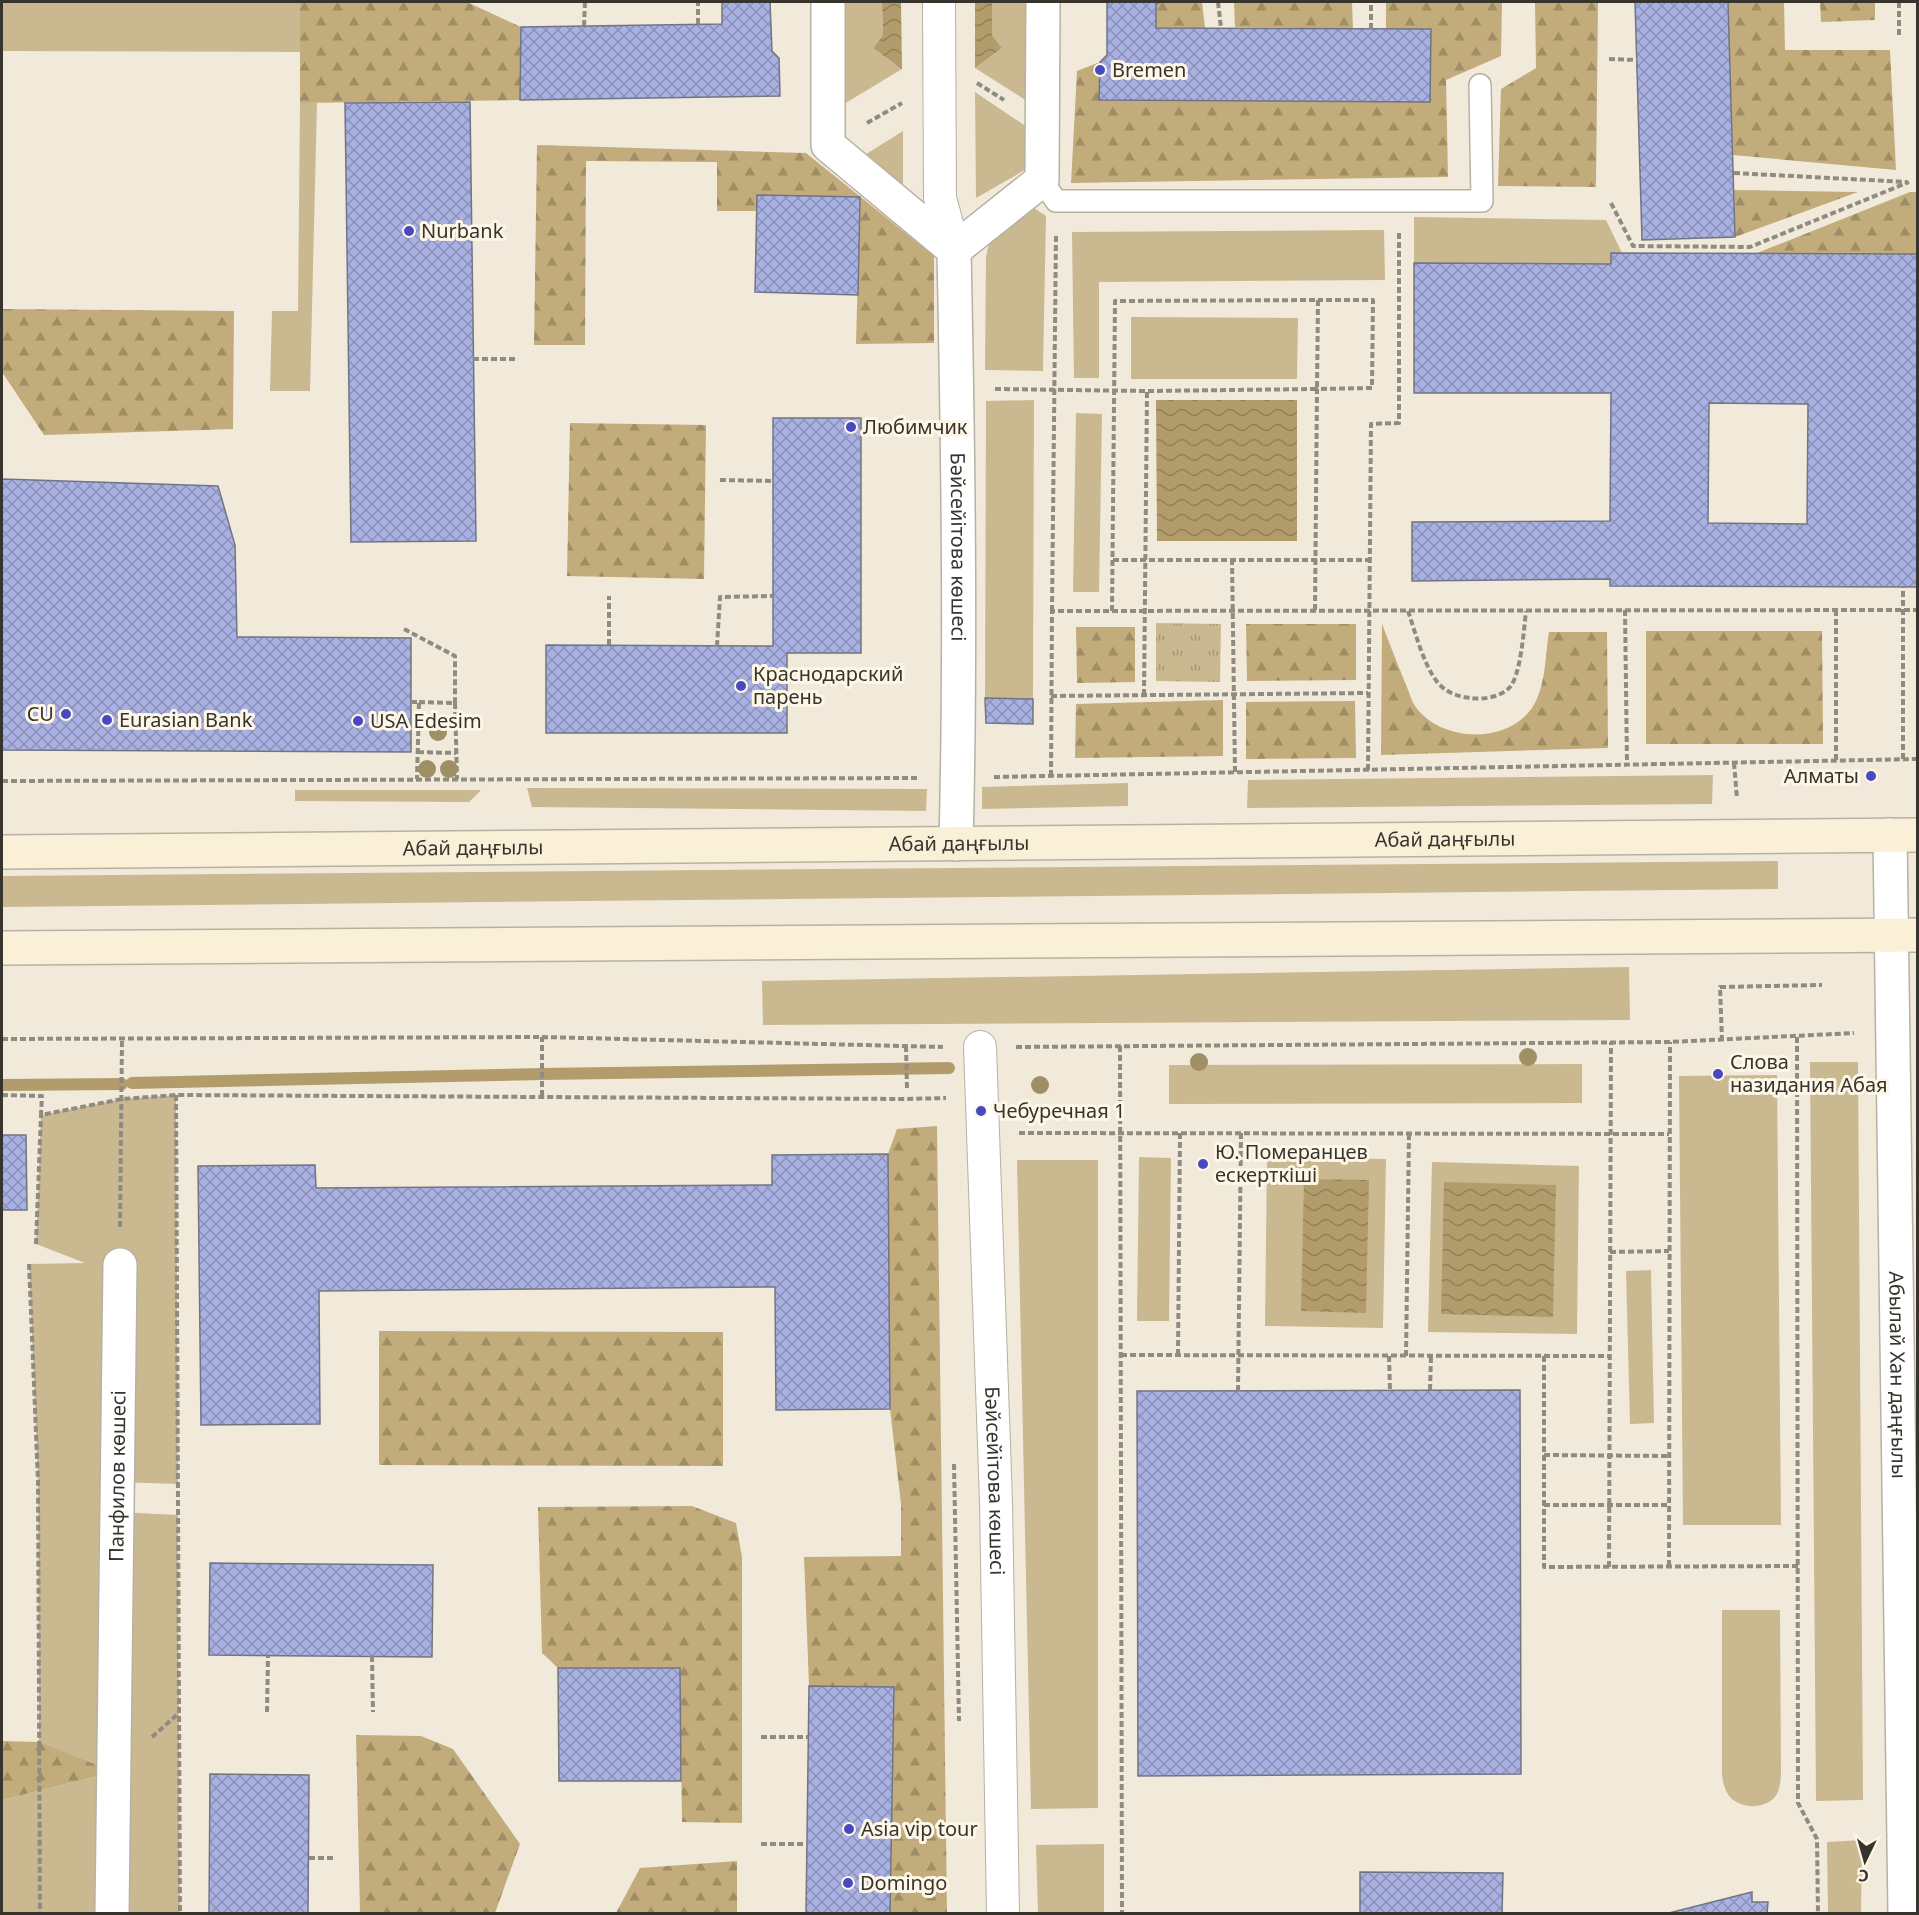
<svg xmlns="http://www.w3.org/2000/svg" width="1919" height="1915" font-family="'Noto Sans',sans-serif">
	<defs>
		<pattern id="forest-firs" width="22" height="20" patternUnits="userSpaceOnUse" patternTransform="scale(1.5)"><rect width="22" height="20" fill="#c3ac7b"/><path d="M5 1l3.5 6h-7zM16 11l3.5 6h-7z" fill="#9f8d65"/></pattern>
		<pattern id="park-tufts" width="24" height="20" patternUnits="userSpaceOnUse" patternTransform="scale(1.5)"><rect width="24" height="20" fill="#cab890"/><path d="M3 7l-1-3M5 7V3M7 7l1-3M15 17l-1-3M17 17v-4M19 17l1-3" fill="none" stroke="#a59676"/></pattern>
		<pattern id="water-waves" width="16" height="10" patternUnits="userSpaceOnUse" patternTransform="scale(1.5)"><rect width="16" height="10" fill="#b29c6c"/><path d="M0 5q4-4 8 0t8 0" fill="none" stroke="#928059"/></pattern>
		<pattern id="building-cross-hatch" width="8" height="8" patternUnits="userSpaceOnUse" patternTransform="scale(1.5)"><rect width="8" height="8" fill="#a9b1e2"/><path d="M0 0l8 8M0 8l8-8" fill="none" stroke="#8a91b8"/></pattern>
	</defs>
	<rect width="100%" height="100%" fill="#f1eadb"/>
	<path fill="#cab890" d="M2,2h298l1,50 -299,-1z
		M843,2h39l1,33 -10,13 29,21 -58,35z
		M992,2h38v101l-55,-35 27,-20 -10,-13z
		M975,92l55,37v38l-54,31z
		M300,103h17l-7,288h-40l2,-80h26z
		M903,131v67l-40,-42z
		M1028,204l18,12 -3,155 -58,-1 1,-113 3,-15z
		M1414,217l192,3 16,33h-11v11l-197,-1z
		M1384,230l1,50 -286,2v96h-25l-2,-146z
		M1131,317l167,1 -1,61h-166z
		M1034,400l-1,299 -48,-1 1,-297z
		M1076,413l26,1 -3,178h-26z
		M1713,775l-1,29 -465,4 1,-28z
		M1128,783v23l-146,3v-22z
		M527,788l400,1 -1,22 -394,-4z
		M295,790h186l-12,12 -174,-1z
		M1778,861v28l-1776,18v-31z
		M1629,967l1,53 -867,5 -1,-44z
		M1810,1062h48l5,738 -47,1z
		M1582,1064v39l-413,1v-39z
		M1777,1075l4,450h-98l-4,-449z
		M176,1095l2,389 -61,-2v30l61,3 2,398 -178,1v-114l108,-27 -71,-2 -1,-290 -9,-217 56,-1 -49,-19 5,-129 81,-16z
		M1139,1157l32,1 -2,163h-32z
		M1267,1157l119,2 -3,169 -118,-2z
		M1017,1160h81v648l-67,1z
		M1432,1162l147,4 -2,168 -149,-2z
		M1651,1270l3,153 -24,1 -4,-153z
		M1722,1610h58l1,165c-1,9 -1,16 -7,23 -11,11 -33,11 -44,-1 -5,-6 -7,-14 -8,-22z
		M1862,1840l-1,73h-33l-1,-71z
		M1104,1844v69h-66l-2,-68z"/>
	<path fill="url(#forest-firs)" d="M300,2h167l54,25 -1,73 -220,3z
		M1160,2h42l3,26h-49v-24z
		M1234,2h118l1,27 -118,-2z
		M1386,2h116l-1,54 -55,24 2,97 -377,6 6,-112 23,-9v38l330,2 1,-73h-45z
		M1535,2h63l-2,185 -98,-1 3,-97 35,-21z
		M1728,2h56l1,48h105l6,120 -163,-15z
		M1820,2h55v18l-54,2z
		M537,145l269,8 128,103v87l-78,1 4,-147 -102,-2 -1,16h-40v-49l-131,-1 -1,184h-51z
		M1734,190l124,2 -123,45z
		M1910,192h7v62l-160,-1z
		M2,309l232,2 -1,118 -189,6 -42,-63z
		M570,423l136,2 -2,154 -137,-3z
		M1246,624h110v56l-109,1z
		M1382,624c8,21 16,41 24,61 3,6 5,15 9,21 25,36 91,39 117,2 14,-21 13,-51 17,-76h58l1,116 -227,7z
		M1076,627h59v55l-58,1z
		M1646,631h176l1,113h-177z
		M1223,700v56l-148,2 1,-54z
		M1355,701l1,57 -110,1v-57z
		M937,1126l10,787h-57l4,-226 -85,-1 -5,-129 97,-1v-52l-11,-95 -2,-255 9,-25z
		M379,1331l344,1v134l-344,-1z
		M692,1506l44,17 6,34v266l-60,-1 -2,-154h-122l-16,-15 -4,-146z
		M356,1735l65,1 32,13 67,95 -25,69h-135z
		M2,1741l37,1 75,30 -112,28z
		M737,1861v52h-121l24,-45z"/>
	<path fill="url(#park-tufts)" d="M1156,623l65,1 -1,58 -64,-1z"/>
	<path fill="url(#water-waves)" d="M882,2h19l1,67 -29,-21 10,-13z
		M975,2h17v33l10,13 -27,20z
		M1156,400h141v141h-140z
		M1304,1179l65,1 -3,133 -65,-2z
		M1444,1182l112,3 -3,132 -112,-3z"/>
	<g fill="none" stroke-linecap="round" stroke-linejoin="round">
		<path stroke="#b29c6c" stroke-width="12" d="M132,1083l410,-9 407,-6
			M2,1085l120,-1"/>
	</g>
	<path fill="url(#building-cross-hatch)" stroke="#727482" stroke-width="1.5" fill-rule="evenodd" d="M722,2h48l2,49 7,7 1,38 -260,4 1,-73 201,-3z
		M1107,2h53l-4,2v24l275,1 -1,73 -331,-2 1,-38 7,-7z
		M1635,2h93l7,235 -93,3z
		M470,102l6,439 -125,1 -6,-439z
		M757,195l103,2 -2,98 -103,-3z
		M1611,253l307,1v333l-308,-1v-7l-198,2v-59l198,-1 1,-128h-197v-130l197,1zM1709,403l99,1 -1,120 -99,-1z
		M773,418h88v235h-74v80h-241v-88l227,1z
		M2,479l216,7 17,59 2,92 174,1v114l-409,-2z
		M985,698l48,1v25l-47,-1z
		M2,1135h24l1,75h-25z
		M888,1154l2,255 -114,1 -1,-123 -456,4 1,133 -119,1 -3,-259 117,-1 1,23 456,-3v-30z
		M1520,1390l1,384 -383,2 -1,-385z
		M210,1563l223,2 -1,92 -223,-2z
		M558,1668h122l1,113h-122z
		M809,1686l85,1 -4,227h-84z
		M210,1774l99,1 -1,139h-99z
		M1360,1872l143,1 -1,41h-142z
		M1752,1892v10h16l-1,12h-102z"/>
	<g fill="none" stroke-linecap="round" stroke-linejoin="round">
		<defs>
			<path id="service" d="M1042,180l14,21h426l-2,-116"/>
			<g id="pedestrian">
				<path d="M939,2l1,196 14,52"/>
				<path id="s1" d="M980,1047l16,455 7,412"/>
			</g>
			<g id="minor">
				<path id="s2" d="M828,2v143l126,105c4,198 7,396 2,594"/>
				<path d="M954,250l88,-70 1,-178"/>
				<path id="s3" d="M112,1914l8,-649"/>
			</g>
			<g id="tertiary">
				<path id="s4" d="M1890,835l15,1079"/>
			</g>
			<g id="secondary">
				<path id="s5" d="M2,852l1916,-17"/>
				<path d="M2,948l1916,-13"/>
			</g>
		</defs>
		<use href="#service" stroke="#b7b1a3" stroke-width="24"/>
		<use href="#pedestrian" stroke="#b7b1a3" stroke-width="34"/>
		<use href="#minor" stroke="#b7b1a3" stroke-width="36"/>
		<use href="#tertiary" stroke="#b7b1a3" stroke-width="36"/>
		<use href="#secondary" stroke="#b7b1a3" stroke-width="36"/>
		<path stroke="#908b81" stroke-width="4" stroke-dasharray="6 3" stroke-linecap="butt" d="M1218,2l3,26
			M1899,2v34
			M698,24v-22
			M584,26l1,-24
			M1371,29v-27
			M1609,59l28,1
			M977,83l27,17
			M867,123l35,-20
			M1734,173l173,9
			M1611,203l22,43 117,1 159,-65
			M473,359h42
			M995,389l152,2 -3,304
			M720,480l53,1
			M1232,559l3,213
			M1113,560h257
			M1315,610l2,-221 55,-1 1,-88h-55
			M1625,610l2,154
			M1052,611l4,-377
			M1112,611l3,-310 203,-1 -1,89 -170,2
			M1408,611c8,23 15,53 30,72 9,10 21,14 33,15 12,2 30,-1 39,-11 11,-13 14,-59 16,-76
			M404,629l51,27v47
			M609,645v-49
			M717,646l3,-49 53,-1
			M1051,696l317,-3
			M411,702h8l-2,77
			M419,702l36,1 2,76
			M418,752l38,1
			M1903,759v-172
			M1836,760v-150
			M1734,763l3,35
			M1368,770l3,-346 28,-1v-191
			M1051,776l1,-165 866,-1
			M994,777l924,-18
			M2,781l916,-3
			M1797,1037l1,766 19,36 1,75
			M2,1039l540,-2 401,10
			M1722,1041l-2,-54 102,-2
			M906,1046l1,43
			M1120,1046l2,868
			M1016,1047l654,-5 184,-9
			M2,1095l40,1 -1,19 81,-16 54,-4 731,4 39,-1
			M176,1095l4,819
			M542,1096v-59
			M1019,1133l650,1
			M120,1227l2,-188
			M36,1244l5,-129
			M1610,1252l59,-1
			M29,1264l9,217 2,433
			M1121,1355l489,1
			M1178,1355l2,-222
			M1389,1356l1,34
			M1406,1356l3,-223
			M1544,1356v99l124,1
			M1430,1390l1,-34
			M1238,1391l3,-258
			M1544,1455v112l254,-1
			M954,1464l5,257
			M1544,1505h125
			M1669,1566l1,-524
			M1609,1567l2,-525
			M372,1656l1,56
			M267,1712l1,-56
			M152,1737l27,-24
			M761,1737h47
			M761,1844h46
			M309,1858h25"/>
		<use href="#service" stroke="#fff" stroke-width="21"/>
		<use href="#pedestrian" stroke="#fff" stroke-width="32"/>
		<use href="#minor" stroke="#fff" stroke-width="33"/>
		<use href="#tertiary" stroke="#fff" stroke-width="33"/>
		<use href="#secondary" stroke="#faefd7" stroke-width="33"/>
	</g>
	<g fill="#9f8f65">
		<circle cx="438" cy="732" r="9"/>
		<circle cx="427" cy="769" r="9"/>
		<circle cx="449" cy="769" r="9"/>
		<circle cx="1528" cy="1057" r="9"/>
		<circle cx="1199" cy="1062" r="9"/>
		<circle cx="1040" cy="1085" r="9"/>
	</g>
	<g fill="#4949bf" stroke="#fef7e8" stroke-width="2">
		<circle cx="1100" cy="70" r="6"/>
		<circle cx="409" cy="231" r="6"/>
		<circle cx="851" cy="427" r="6"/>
		<circle cx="741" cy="686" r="6"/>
		<circle cx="66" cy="714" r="6"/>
		<circle cx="107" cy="720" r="6"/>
		<circle cx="358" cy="721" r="6"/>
		<circle cx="1871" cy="776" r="6"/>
		<circle cx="1718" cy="1074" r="6"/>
		<circle cx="981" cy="1111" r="6"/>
		<circle cx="1203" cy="1164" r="6"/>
		<circle cx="849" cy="1829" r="6"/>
		<circle cx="848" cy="1883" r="6"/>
	</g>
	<g text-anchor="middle" stroke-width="6" stroke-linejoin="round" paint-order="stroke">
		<g font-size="20" fill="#37342e" stroke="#fef7e8" text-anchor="start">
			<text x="1112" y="77">Bremen</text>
			<text x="421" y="238">Nurbank</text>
			<text x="863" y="434">Любимчик</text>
			<text x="753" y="681">Краснодарский<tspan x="753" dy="23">парень</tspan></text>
			<text x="54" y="721" text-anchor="end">CU</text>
			<text x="119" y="727">Eurasian Bank</text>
			<text x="370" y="728">USA Edesim</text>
			<text x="1859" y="783" text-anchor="end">Алматы</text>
			<text x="1730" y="1069">Слова<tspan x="1730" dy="23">назидания Абая</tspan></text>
			<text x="993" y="1118">Чебуречная 1</text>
			<text x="1215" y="1159">Ю. Померанцев<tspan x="1215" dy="23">ескерткіші</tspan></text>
			<text x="861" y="1836">Asia vip tour</text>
			<text x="860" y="1890">Domingo</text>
		</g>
		<g font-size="20" fill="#37342e" stroke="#fef7e8">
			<text dy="7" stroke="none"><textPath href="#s2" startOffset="604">Бәйсейітова көшесі</textPath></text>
			<text dy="7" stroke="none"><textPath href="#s5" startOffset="1443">Абай даңғылы</textPath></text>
			<text dy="7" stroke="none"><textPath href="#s5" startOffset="957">Абай даңғылы</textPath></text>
			<text dy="7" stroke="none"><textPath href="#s5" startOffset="471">Абай даңғылы</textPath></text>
			<text dy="7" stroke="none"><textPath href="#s4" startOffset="540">Абылай Хан даңғылы</textPath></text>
			<text dy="7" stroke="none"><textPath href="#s3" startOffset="438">Панфилов көшесі</textPath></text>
			<text dy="7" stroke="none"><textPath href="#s1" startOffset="434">Бәйсейітова көшесі</textPath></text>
		</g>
	</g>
	<rect width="1919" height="1915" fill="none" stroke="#37342e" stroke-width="6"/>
	<g transform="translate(1865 1861) rotate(185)" stroke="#fef7e8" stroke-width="4.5" paint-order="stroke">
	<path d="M0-4.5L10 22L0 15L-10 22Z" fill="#37342e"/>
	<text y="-9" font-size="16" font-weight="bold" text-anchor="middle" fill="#37342e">С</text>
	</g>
</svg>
